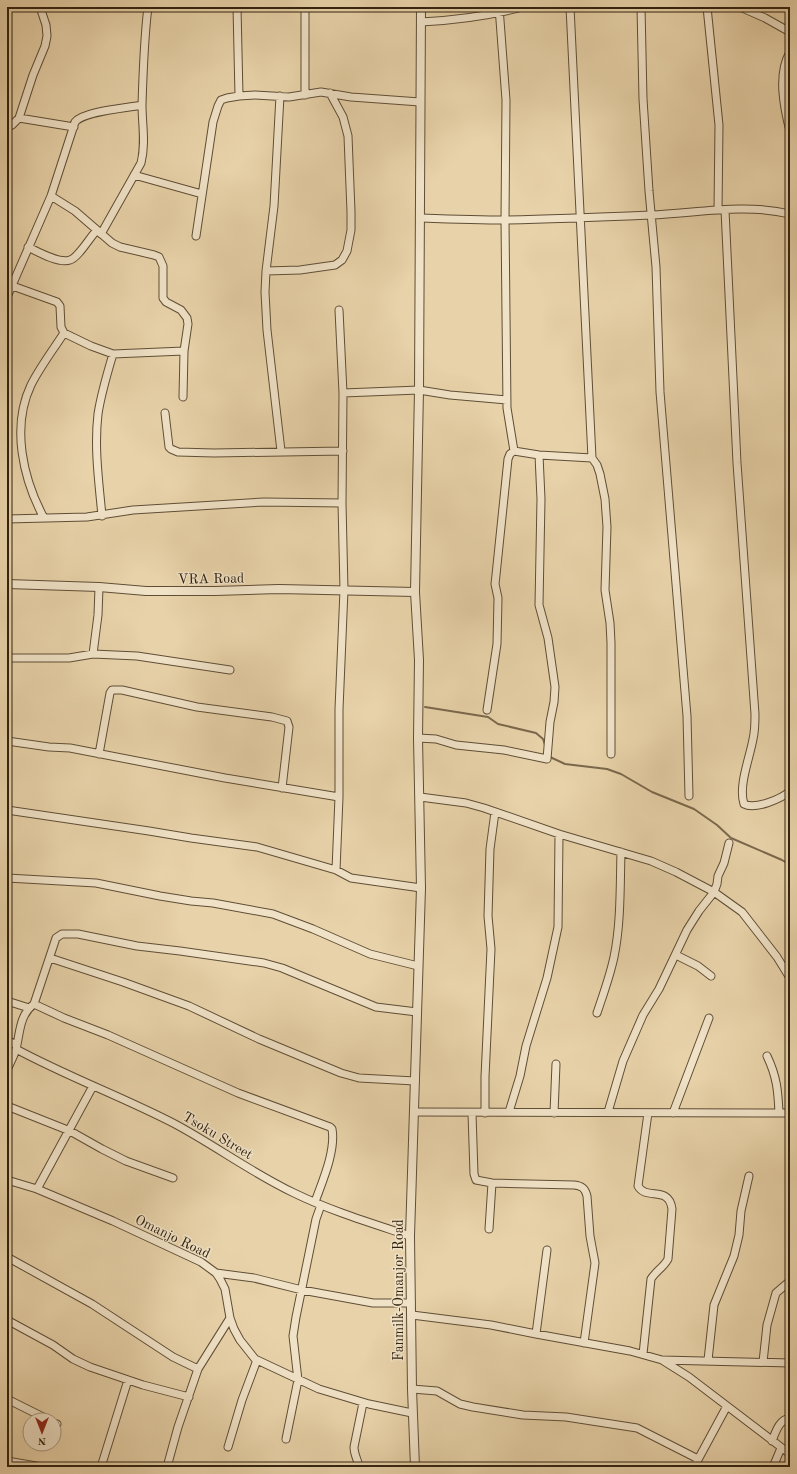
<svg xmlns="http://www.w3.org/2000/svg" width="797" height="1474" font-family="'Old Standard TT',serif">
	<rect width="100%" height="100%" fill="#e8d2a9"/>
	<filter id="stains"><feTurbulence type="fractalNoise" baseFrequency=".005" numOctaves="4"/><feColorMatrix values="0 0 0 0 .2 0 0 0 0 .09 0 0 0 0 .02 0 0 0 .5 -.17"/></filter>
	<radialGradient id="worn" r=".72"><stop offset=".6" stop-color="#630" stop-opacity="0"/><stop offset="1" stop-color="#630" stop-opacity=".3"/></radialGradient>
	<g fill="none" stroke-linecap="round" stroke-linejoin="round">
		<path stroke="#7a684c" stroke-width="2" d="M425,707l63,10 10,7 38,9 7,6 2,6
			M550,757l15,7 42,5 14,5 31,18 42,17 23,16 14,13 51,22 8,5"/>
		<defs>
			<path id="minor" d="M237,7l2,89
				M570,7l22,451 5,7 3,9 5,25 2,28 -2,63 5,33 1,20v111
				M641,7l2,92 6,92 7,76 4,125 27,324 2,80
				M707,7l12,118 -1,85
				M740,7l25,11 25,14
				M421,22c35,-2 68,-6 101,-15
				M790,52c-13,22 -6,56 0,79
				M305,95v-88
				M280,96l-6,110 -8,65 -1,21 2,38 14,121
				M19,118l14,-43 12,-29 2,-10 -1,-11 -6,-18
				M7,127l5,-2 7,-7 55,9
				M134,175l68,19
				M51,196l24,15 37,32 8,4 34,8 5,2 4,9v32l3,4 15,8 6,8 1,6 -4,27 -1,46
				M725,210l12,253 18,251c0,9 0,17 -2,25 -3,18 -15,47 -9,65 11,6 37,-5 46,-13
				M421,218c28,1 56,2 85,2 48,-1 97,-3 145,-5 46,-2 94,-12 139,-1
				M101,234l40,-71c5,-20 1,-39 1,-58 1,-33 2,-66 6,-98
				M196,236l17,-114 5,-16 3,-6 6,-2 12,-2 16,-1 34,2 32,-5 30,5 69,5
				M28,247c10,5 31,17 42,13 8,-2 20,-23 27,-30
				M266,271l34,-1 35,-5 7,-5 5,-9 4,-21v-18l-3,-76 -5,-19 -13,-24
				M7,284l50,18 3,4 1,21 3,6 27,13 22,8 71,-3
				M7,297l44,-101 24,-74c9,-11 52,-14 67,-17
				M343,393l76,-3 31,5 57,5
				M165,413l4,34 2,2 7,3 36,1 129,-2
				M514,451l25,4 53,3
				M102,516c-3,-33 -8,-68 -4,-102 3,-20 9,-40 15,-60
				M44,518c-21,-39 -33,-91 -13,-133 9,-18 22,-35 33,-52
				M7,519l80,-2 46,-7 131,-8 78,1
				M93,654l5,-39 1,-28
				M7,658h62l24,-4 44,2 93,14
				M487,710l10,-66 1,-46 -3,-14 1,-9 12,-116 2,-5 4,-3 -7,-43 -2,-188 1,-120 -7,-93
				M418,738l18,1 20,6 48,5 43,9 3,-37 4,-20 1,-15 -7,-49 -9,-33 2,-106 -2,-44
				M7,741l42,6 21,1 155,30 114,19
				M99,754l11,-61 2,-3h10l75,17 75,10 15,4 2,6 -7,61
				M420,797l46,6 18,5 75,26 92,27 25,11 38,20 28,20 35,45 13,21
				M7,810l142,21 42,7 66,9 79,23 15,8 70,10
				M336,870l3,-73v-88l5,-119 -2,-87 1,-110 -4,-83
				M7,878l89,5 64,13 31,5 22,2 60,11 40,15 57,25 48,12
				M676,955l22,11 13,10
				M50,958l73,24 66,24 70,33 82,34 18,5 56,3
				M7,1001l22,7
				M34,1004l30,14 44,17 130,58 92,34 2,2c4,22 -10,53 -17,73
				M597,1013c6,-18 13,-37 17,-56 7,-34 6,-70 7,-105
				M7,1040l9,5
				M16,1049c52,28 107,48 159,75 41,22 77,49 119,69 37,18 77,30 116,43
				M767,1056c10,21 11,35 12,57
				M7,1070c3,-7 7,-14 9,-21 4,-15 3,-34 18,-45l22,-66 6,-4h16l59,12 43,5 84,12 18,5 94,39 41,5
				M7,1106l63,25 32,18 24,12 47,17
				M414,1112l376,1
				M509,1112l11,-36 6,-30 21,-68 11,-51 1,-93
				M608,1112l15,-51 20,-46 16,-26 28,-59 12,-19 15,-19 3,-8 1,-8 6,-13 5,-20
				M472,1113l2,61 2,6 16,3 82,2c8,1 11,3 13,11l3,40 5,27 -11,80
				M485,1113v-36l6,-128 -3,-33 2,-67 5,-37
				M554,1113l2,-49
				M673,1113l36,-95
				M7,1180l30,9 76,32 88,41 15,11 4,6 5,10 5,29 4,11 6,11 15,19 64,30 50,15 43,9
				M37,1189l56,-103
				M489,1229l3,-46
				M7,1257l85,47 81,53 25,12
				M216,1273l38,5 48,12 71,13h38
				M412,1315l79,10 45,9 94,17 32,9 27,17 101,77
				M7,1320l46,25 20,14 17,8 53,18 46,12
				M536,1334l11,-84
				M643,1354l8,-75c5,-8 13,-12 17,-20l4,-50c-3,-24 -26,-8 -34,-23l10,-73
				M662,1360l128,3
				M708,1360l6,-55 20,-49 5,-21 2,-24 8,-35
				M763,1362l4,-37 9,-32 14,-12
				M412,1389l25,2 23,13 13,3 50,8 43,2 71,11 61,31
				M7,1399l42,21
				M54,1423l3,1
				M286,1439l12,-59 -5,-44 3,-19 20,-98 5,-14
				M772,1441c4,-10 7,-21 18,-23
				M228,1447l14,-47 15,-40
				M7,1461l35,6
				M101,1467l27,-87
				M167,1467l11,-40 20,-58 32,-51
				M359,1467c-1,-7 -5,-12 -5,-20l9,-44
				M694,1467l33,-61
				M773,1467l8,-19"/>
			<path id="tertiary" d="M7,584l92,3 47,4h69l64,-2 136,3
				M415,1467l-3,-78 -2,-153 11,-348 -3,-150 1,-78 -4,-68 4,-202 2,-383"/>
		</defs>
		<use href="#minor" stroke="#5f4e36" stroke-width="9"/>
		<use href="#tertiary" stroke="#5f4e36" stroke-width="10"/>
		<use href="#minor" stroke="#f0e2c7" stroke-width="7"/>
		<use href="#tertiary" stroke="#f0e2c7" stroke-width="8"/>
	</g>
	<g text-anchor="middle" stroke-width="3" stroke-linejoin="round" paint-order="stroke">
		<g font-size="14" fill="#31220f" stroke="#f0e2c7">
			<text transform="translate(211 578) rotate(-1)" y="5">VRA Road</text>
			<text transform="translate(218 1135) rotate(31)" y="5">Tsoku Street</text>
			<text transform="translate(173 1236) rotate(26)" y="5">Omanjo Road</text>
			<text transform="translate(398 1290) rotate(-90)" y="5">Fanmilk-Omanjor Road</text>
		</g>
	</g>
	<rect width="797" height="1474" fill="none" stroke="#e8d2a9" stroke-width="24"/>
	<rect x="8" y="8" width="781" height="1458" fill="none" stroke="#31220f" stroke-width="2"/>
	<rect x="12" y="12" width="773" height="1450" fill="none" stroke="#31220f"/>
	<g transform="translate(42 1432) rotate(180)"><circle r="19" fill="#f0e2c7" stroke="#a4957d"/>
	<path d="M0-3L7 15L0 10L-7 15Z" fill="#8f2418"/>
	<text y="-6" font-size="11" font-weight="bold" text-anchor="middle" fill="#31220f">N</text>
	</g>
	<rect width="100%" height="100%" filter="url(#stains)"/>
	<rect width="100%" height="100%" fill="url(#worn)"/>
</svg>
